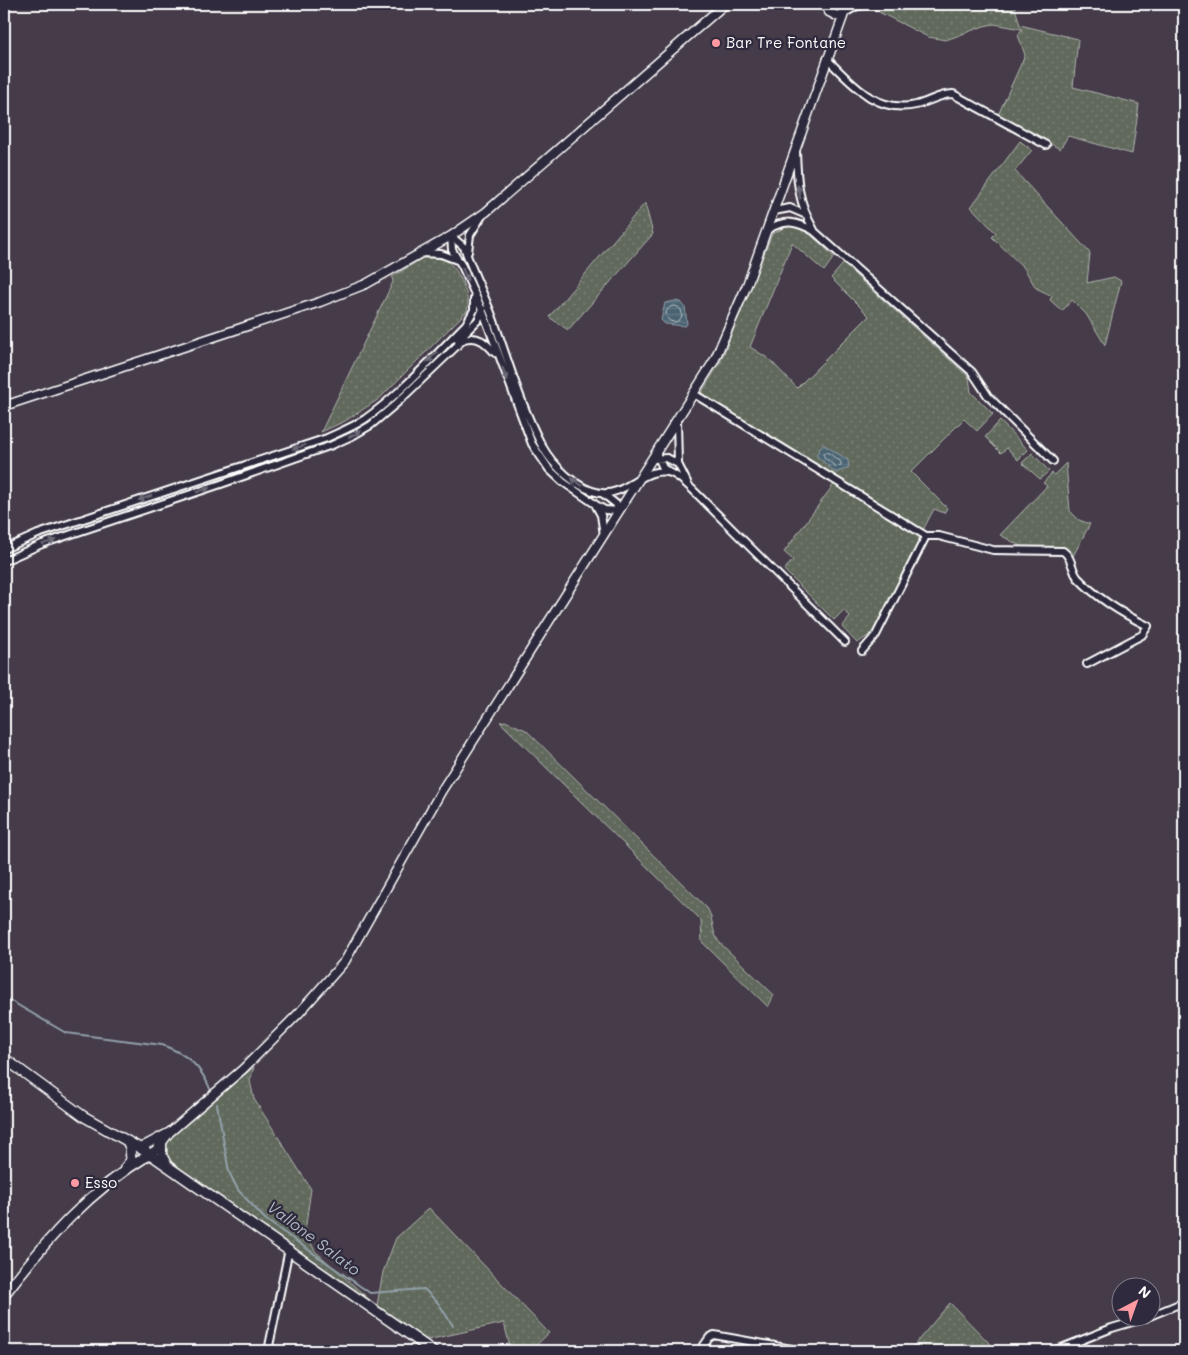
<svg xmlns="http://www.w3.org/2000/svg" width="1188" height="1355" font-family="Mali,sans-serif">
	<defs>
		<pattern id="grass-dots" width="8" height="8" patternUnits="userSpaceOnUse" patternTransform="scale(1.25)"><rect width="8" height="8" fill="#60695c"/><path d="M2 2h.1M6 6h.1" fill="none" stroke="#788074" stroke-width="1.8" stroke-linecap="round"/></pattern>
		<pattern id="water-rules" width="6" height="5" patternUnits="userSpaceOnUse" patternTransform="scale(1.25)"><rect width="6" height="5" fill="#4a6372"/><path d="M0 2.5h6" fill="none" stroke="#657a87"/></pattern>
	</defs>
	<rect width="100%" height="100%" fill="#453b49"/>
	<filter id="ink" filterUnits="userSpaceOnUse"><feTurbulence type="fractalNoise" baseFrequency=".02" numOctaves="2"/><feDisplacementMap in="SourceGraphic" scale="10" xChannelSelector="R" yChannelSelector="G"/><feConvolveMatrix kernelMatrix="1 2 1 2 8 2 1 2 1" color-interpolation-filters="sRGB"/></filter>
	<g filter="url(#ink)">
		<path fill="url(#grass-dots)" stroke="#b0b4ae" d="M893,4h121l6,21 58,14 -5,48 66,17 -7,50 -64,-18 -8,13 -62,-34 27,-60 -7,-20 4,-6 -28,-5 -10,2 -38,14 -18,-3 -57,-29z
			M1020,141l12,9 -17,21 75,82 -3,30 27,-6 7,4 -16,64 -19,-31 -14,-14 -10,11 -12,-11 2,-4 -16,-8 -12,-20 -32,-31 4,-4 -25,-26z
			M645,203l8,31 -85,96 -19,-13z
			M788,226c19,1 33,19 46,31l-10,14 -32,-28 -42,104 19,12 28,29 72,-72 -38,-38 12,-14 126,113 2,15 22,22 -16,17 -13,-12 -53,53 36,36 -3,5 -10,-4 -12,23 -222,-137 20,-32 52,-129z
			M423,258c8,0 17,-1 24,3 12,8 24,37 20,50l-88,88 -34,22 -24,11 72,-150 -1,-5z
			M1000,421l28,29 -10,10 -11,-12 -6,5 -16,-16z
			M1032,453l17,18 -9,8 -18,-16z
			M1066,463l4,48 9,9 11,4 -17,32c-17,-15 -28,-4 -47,-8 -9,-3 -18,-9 -26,-13l47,-49 -4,-3 9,-10 2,2z
			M834,484l87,53 -43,88 -7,9 -14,9 -15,-16 8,-10 -6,-7 -10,10 -50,-50 9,-10 -9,-8z
			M505,721l21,9 181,178c7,11 4,23 12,34l55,53 -6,12 -66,-65 -1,-22 -201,-198z
			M254,1067l-4,14 4,18 57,90 -6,42 10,20 56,50 -201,-140c-6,-11 -5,-15 2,-25z
			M429,1208l120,125 -19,18h-19l-7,-28 -77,17 -50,-35 6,-33 13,-34z
			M950,1303l47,48h-88z"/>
		<path fill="url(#water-rules)" stroke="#92a1aa" d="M675,301l6,1 4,5 2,17 -2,2 -20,-2 -4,-4 4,-17z
			M823,444l25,16 1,7 -13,6 -20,-18z"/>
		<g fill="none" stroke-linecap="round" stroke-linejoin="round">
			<path stroke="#b7c1c7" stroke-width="1" d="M666 314a8 8 0 1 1 16 0a8 8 0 1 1-16 0Z
				M827,452l14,10v3l-5,2 -11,-9 -2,-4z"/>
			<path stroke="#92a1aa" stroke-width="2" d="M4,997l62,36 96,12c25,9 39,21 49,46
				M217,1104l12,68 9,18 28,30 104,73 54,-4 15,15 14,22"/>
			<defs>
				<path id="minor" d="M846,12l11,-6 15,-2
					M827,59c25,25 50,55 89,46 13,-3 23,-11 37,-11l93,51
					M796,151c1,31 2,51 18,79
					M774,211l16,-3 14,6
					M767,230c18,-11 29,-9 47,1l158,141 16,24 65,65
					M468,252l2,-17 12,-19
					M422,253l19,1 16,6
					M458,340l20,-20 5,-11
					M694,394l232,142h13l54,14 70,1c10,7 8,19 15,27 19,20 45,36 70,48l-6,9 -55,29
					M677,421l1,43 9,18
					M657,455l6,13 6,4
					M653,459l14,-1 11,6
					M596,505l9,5 14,1 -3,-7 -14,-11
					M604,535l-3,-20 -6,-11 -32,-22 -14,-13 -17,-25 -49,-132 -21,-46 -10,-16 -1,-14 13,11c8,24 20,47 29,71 15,42 28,88 49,128 11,20 35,43 58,47 26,4 45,-29 71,-20 8,3 15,11 21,16l153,153
					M4,549l34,-15 289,-96c13,-6 26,-11 38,-19 37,-26 69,-63 101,-95l8,-14v-11
					M4,561l38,-17 179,-60 111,-39 22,-10 17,-10 26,-22 67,-64c15,-4 22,4 31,14
					M862,651l14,-16 50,-99
					M1150,1316l34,-14
					M268,1351l21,-102
					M700,1351l9,-13 5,-3 89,16
					M1054,1351l58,-23 34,-10"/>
				<path id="tertiary" d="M826,4l3,8 8,4 9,-4 2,-8
					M4,406l316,-104 46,-18 85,-48 35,-24 239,-208
					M162,1143v12l6,11
					M140,1148l30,-16 73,-63 56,-56 46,-52 97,-171 272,-429 33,-76 97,-271
					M150,1154l7,-5 12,-16"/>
				<path id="secondary" d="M4,1058l79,58 67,38 283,197
					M125,1168l6,-8 -1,-13 -3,-6
					M4,1295c43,-56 85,-104 146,-141"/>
			</defs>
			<use href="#minor" stroke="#fff" stroke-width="10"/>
			<use href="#tertiary" stroke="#fff" stroke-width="11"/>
			<use href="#secondary" stroke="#fff" stroke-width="12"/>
			<use href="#minor" stroke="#2f2a3d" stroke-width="6"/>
			<use href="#tertiary" stroke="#2f2a3d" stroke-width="8"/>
			<use href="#secondary" stroke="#2f2a3d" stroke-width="9"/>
		</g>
		<defs><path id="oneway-solid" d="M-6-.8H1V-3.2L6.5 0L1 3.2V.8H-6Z" transform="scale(1.25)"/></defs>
		<g fill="#6d6a77">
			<use href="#oneway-solid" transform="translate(799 192) rotate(-100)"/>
			<use href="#oneway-solid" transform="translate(465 274) rotate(67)"/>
			<use href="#oneway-solid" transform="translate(432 357) rotate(136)"/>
			<use href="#oneway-solid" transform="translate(505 374) rotate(68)"/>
			<use href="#oneway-solid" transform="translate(355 434) rotate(-27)"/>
			<use href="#oneway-solid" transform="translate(299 447) rotate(162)"/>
			<use href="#oneway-solid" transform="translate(577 482) rotate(-145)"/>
			<use href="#oneway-solid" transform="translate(203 490) rotate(-19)"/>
			<use href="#oneway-solid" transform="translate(145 498) rotate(161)"/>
			<use href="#oneway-solid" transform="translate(49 542) rotate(-18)"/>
		</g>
	</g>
	<g fill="#ff9aa2" stroke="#2f2a3d" stroke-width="2">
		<circle cx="716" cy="43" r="5"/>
		<circle cx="75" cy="1183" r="5"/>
	</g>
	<g text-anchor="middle" stroke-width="4.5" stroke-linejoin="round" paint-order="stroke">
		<g font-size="15" fill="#fff" stroke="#2f2a3d" text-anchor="start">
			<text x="726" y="48">Bar Tre Fontane</text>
			<text x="85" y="1188">Esso</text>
		</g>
		<g font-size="16" font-style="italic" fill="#aeb9c0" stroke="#2f2a3d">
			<text transform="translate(314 1238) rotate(37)" y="6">Vallone Salato</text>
		</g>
	</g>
	<rect width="1188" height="1355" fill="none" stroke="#2f2a3d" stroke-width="20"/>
	<rect x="10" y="10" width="1168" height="1335" fill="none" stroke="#fff" stroke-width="2" filter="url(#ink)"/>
	<g transform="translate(1136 1302) rotate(41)"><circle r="24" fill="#2f2a3d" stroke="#827f8b"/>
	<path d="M0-4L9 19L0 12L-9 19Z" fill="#ff9aa2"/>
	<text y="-8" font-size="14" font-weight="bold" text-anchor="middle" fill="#ffffff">N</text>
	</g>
</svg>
